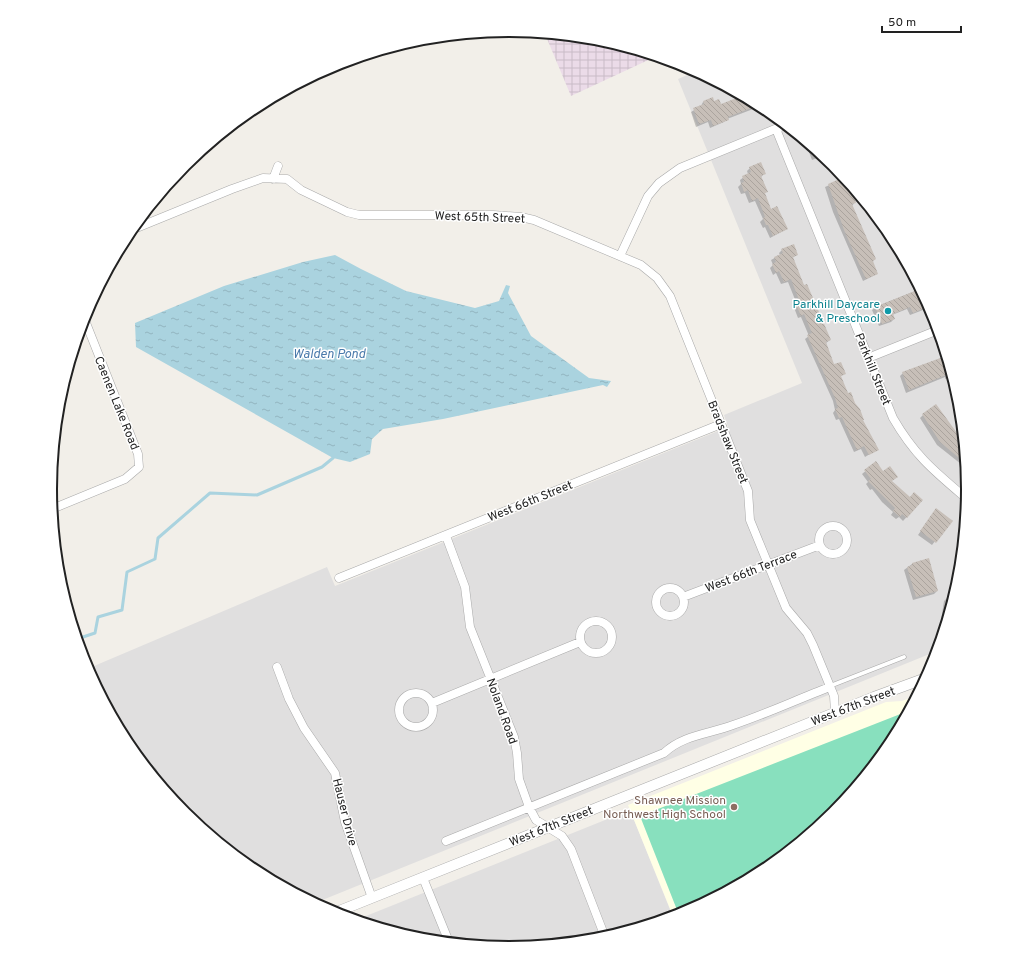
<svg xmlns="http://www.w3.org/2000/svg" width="1018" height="978" font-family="Overpass,sans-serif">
	<defs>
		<pattern id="industrial-grid" width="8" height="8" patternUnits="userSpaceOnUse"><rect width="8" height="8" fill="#ebdbe8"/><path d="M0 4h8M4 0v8" fill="none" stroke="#c9bcc7"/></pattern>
		<pattern id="water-ripples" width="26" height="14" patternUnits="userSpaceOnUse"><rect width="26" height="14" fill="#aad3df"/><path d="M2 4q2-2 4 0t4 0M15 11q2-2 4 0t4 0" fill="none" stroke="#92b5bf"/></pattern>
		<pattern id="building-back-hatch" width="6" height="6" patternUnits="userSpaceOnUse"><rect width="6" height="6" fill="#c7bfb8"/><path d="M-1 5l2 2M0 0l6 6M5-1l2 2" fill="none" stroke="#aba49e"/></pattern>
	</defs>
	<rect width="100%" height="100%" fill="#f2efe9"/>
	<path fill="#e0dfdf" d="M697,71l67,36 70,58 57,69 42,80 26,86 9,89 -9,90 -22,72 -622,252 -61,-32 -70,-58 -57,-69 -40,-75 240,-102 8,19 393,-159 -4,-12 78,-32 -124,-304z
		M630,810l43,107 -75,22 -89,9 -90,-9 -63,-19z"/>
	<path fill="url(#industrial-grid)" d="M545,34l54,5 58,17 -86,40z"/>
	<path fill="#ffffe5" d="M917,695l-26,49 -58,70 -69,57 -80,42 -11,3 -45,-111 258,-103 16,-1z"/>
	<path fill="#88e0be" d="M903,713l2,4 -14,27 -58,70 -69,57 -85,44 -39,-99z"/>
	<path fill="url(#water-ripples)" d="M335,255l26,14 45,22 69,17 24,-7 7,-16 4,1 -2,7 23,43 58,42 22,3 -4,6 -4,-2 -160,34 -60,10 -11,10 -2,15 -20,8 -17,-4 -197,-111 -1,-24 89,-37 79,-24z"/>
	<path fill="#0003" d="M743,96l18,10 -34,13 -3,3 -14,6 -2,-6 -12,5 -5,-15 10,-6 2,-4 9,-3 2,3 7,3z
		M809,144l14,12 -11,4 -5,-13z
		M750,168l14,6 -3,3 6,14 -3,3 7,16 16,19 -17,9 -5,-11 -2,1 -3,-6 3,-3 -8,-18 -6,2 -4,-10 -4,1 -3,-7 3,-3 -1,-4 8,-6 -1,-3z
		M845,178l10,24 -3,4 23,53 -3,3 5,12 -14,7 -30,-69 -8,-25z
		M782,250l15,5 -5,3 12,28 26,54 -4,3 7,23 11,8 -4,3 7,17 31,55 -13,8 -4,-8 -7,3 -15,-33 -3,1 -3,-7 2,-3 -2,-9 -28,-62 4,-3 -8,-19 -3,1 -5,-13 3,-3 -8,-20 -7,2 -5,-11 -3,2 -3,-7 3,-3 -2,-5 9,-5 -1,-2z
		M920,289l7,13 -4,8 -13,5 -3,-6 -15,6 2,4 -3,3 -12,4 -7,-16 3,-3z
		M946,356l6,20 -7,3v-2l-39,16 -6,-17 3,-3z
		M923,415l40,24 3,29 -29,-23 -17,-27z
		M875,463l16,18 18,17 13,2 -19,21 -4,-4 -3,2 -5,-4 2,-3 -11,-10 -10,-13 -2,1 -4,-6 2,-2 -6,-8z
		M936,509l15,12 -19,24 -14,-10z
		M912,564l25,27 -3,3 -21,6 -9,-30z
		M947,598l6,2 -9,27h-4l4,-26z"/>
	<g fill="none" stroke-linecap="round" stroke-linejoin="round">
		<path stroke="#aad3df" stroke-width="3" d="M77,639l18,-6 3,-16 24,-7 5,-38 28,-13 3,-21 52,-45 47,2 65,-28 11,-9"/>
	</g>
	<path fill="url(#building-back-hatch)" d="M742,96l17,9 -31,12 1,3 -16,6 -2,-6 -12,4 -6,-16 11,-4 -1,-3 10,-4 1,4 5,-2 2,5z
		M761,162l5,12 -5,2 7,16 -3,1 6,16 6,-3 11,23 -15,7 -5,-11h-2l-3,-7 2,-1 -7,-19 -6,3 -4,-11 -4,2 -3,-9 3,-1 -2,-6 9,-4 -2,-5z
		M844,177l9,17 3,9 -4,1 24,55 -3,2 5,13 -12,5 -22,-49 -16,-46z
		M794,244l4,11 -5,2 11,28 3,-1 24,56 -5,2 8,22 7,-2 5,12 -5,2 7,17 3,-1 4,11 5,6 4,11h-1l16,30 -10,5 -5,-9 -7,4 -15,-33 -3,1 -4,-9 3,-1 -3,-10 -28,-63 5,-2 -8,-19 -3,2 -6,-14 4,-2 -8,-21 -7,3 -5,-11 -3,2 -4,-9 4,-2 -2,-5 9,-4 -2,-4z
		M920,289l7,14h-1l1,4 -14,6 -3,-6 -17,7 2,5 -13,5 -7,-17z
		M946,356l5,17 -42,17 -7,-18z
		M936,404l21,29 6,5 2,25 -25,-21 -18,-28z
		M876,461l7,10 7,-5 8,11 -6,4 18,16 4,-5 9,8 -16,18 -5,-4 -2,3 -7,-6 2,-3 -27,-27 3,-2 -7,-9z
		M936,508l17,13 -17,22 -16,-12z
		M929,558l9,33 -22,6 -9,-30 5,-2v-2z"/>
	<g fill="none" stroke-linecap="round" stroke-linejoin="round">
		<defs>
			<path id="service" d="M960,571l-2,-7 3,-8
				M830,686l74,-29"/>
			<path id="minor" d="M776,129l117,289c22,38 41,53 74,81
				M273,179l5,-13
				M129,231l103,-42 31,-11 24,1 14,11 46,22 12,3h134l28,2 13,3 107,45 16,13 13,18 78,195 2,29 36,88 21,25 6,12 21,51 1,16
				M620,256l28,-60 11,-13 21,-15 105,-43
				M868,358l70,-28
				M52,509l73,-30 14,-12 -1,-13 -54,-136
				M819 540a14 14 0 1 1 28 0a14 14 0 1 1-28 0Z
				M446,536l19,51 5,40 44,110 3,16 2,26 10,28 7,13 26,16 9,13 34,88
				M339,578l382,-154
				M656 602a14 14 0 1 1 28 0a14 14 0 1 1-28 0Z
				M683,597l137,-52
				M580 637a16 16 0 1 1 32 0a16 16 0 1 1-32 0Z
				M277,667l12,32 15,29 31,45 10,49 27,76
				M399 710a17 17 0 1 1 34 0a17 17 0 1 1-34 0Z
				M432,703l148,-61
				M140,760l12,11 6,11
				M446,841l218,-88c19,-18 45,-19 69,-28 33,-11 65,-26 97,-38
				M423,878l26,64"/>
			<path id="tertiary" d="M334,913l540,-216 52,-19"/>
		</defs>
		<use href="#service" stroke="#a9a9a9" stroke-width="5"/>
		<use href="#minor" stroke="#a9a9a9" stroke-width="9"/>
		<use href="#tertiary" stroke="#a9a9a9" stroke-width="11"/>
		<use href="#service" stroke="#fff" stroke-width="4"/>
		<use href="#minor" stroke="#fff" stroke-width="8"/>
		<use href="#tertiary" stroke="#fff" stroke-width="10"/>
	</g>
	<circle fill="#0f9aa8" stroke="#fff" stroke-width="1.5" cx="888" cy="311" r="4"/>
	<circle fill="#8d6e63" stroke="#fff" stroke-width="1.5" cx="734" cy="807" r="4"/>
	<g text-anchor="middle" stroke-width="3" stroke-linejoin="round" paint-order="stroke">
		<g font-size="12" fill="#222" stroke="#fff">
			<text transform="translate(480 217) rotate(2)" y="4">West 65th Street</text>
			<text transform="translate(873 369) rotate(68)" y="4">Parkhill Street</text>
			<text transform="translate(117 403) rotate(68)" y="4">Caenen Lake Road</text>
			<text transform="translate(728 442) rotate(68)" y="4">Bradshaw Street</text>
			<text transform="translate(530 501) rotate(-22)" y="4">West 66th Street</text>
			<text transform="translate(751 571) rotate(-21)" y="4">West 66th Terrace</text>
			<text transform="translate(853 706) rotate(-21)" y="4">West 67th Street</text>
			<text transform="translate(502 711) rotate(70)" y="4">Noland Road</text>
			<text transform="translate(345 812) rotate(76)" y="4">Hauser Drive</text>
			<text transform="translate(551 826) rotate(-22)" y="4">West 67th Street</text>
		</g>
		<g font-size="12" fill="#0d838f" stroke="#fff" text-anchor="end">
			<text x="880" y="308">Parkhill Daycare<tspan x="880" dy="14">&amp; Preschool</tspan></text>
		</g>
		<g font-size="12" fill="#785e54" stroke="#fff" text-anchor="end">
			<text x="726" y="804">Shawnee Mission<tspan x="726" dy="14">Northwest High School</tspan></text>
		</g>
		<g font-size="13" font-style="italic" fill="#4a7aab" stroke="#fff">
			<text x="329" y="358">Walden Pond</text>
		</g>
	</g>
	<path d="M0 0H1018V978H0ZM57 489a452 452 0 1 1 904 0a452 452 0 1 1-904 0Z" fill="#fff" fill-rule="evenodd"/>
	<path fill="none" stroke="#222" stroke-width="2" d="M57 489a452 452 0 1 1 904 0a452 452 0 1 1-904 0Z"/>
	<path d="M882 26v6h79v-6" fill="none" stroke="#222222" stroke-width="2"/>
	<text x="888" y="26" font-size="12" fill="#222222" stroke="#ffffff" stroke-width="3" paint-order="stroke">50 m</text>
</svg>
